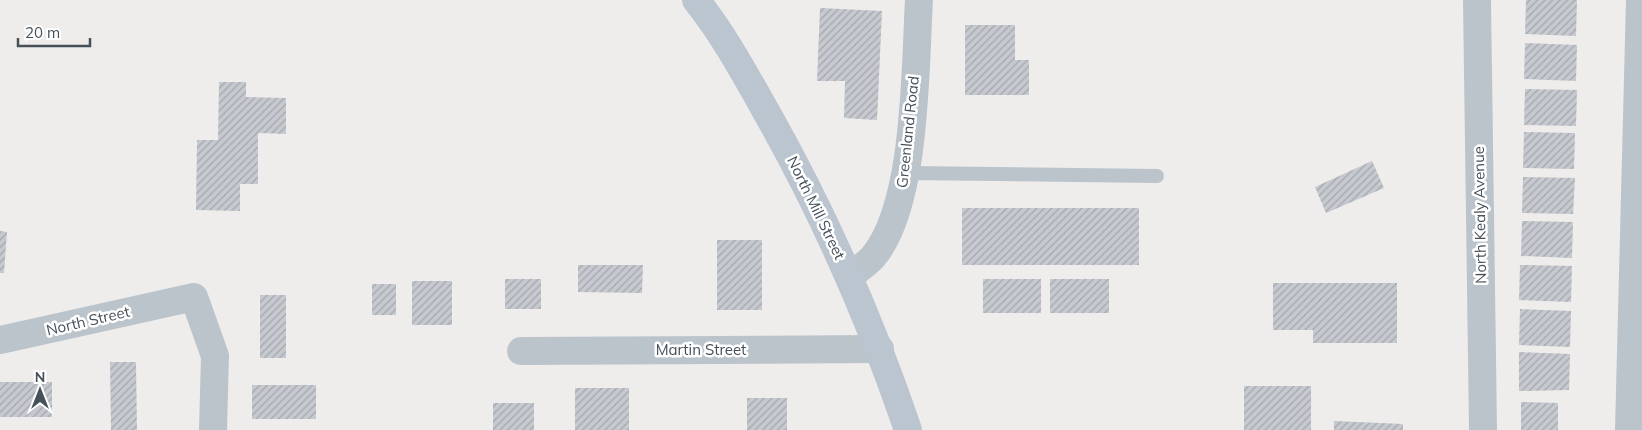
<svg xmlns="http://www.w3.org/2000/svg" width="1642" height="430" font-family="Mulish,sans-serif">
	<defs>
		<pattern id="building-hatch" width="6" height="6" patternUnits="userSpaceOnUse" patternTransform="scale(1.25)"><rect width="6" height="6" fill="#c6c9cf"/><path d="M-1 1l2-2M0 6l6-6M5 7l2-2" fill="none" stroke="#a3a6ab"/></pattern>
	</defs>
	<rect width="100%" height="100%" fill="#efecec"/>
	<path fill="url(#building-hatch)" d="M1526,0h51l-1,36 -51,-2z
		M820,8l62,3 -5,109 -33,-2 1,-37h-28z
		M965,25h50v35h14v35h-64z
		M1525,43l52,2 -1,36 -52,-2z
		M219,82h27v15l40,1v36l-28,-1v51h-18v27l-44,-1 1,-70h21z
		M1525,89l52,1 -1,36 -52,-1z
		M1524,132l51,1 -1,36 -51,-1z
		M1372,161l12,27 -58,25 -11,-26z
		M1523,177l52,1 -2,36 -51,-1z
		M962,208h177v57h-177z
		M1522,221l51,1 -1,36 -51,-2z
		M0,231l7,1 -3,41h-4z
		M717,240h45v70h-45z
		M578,265h65l-1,28 -64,-1z
		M1520,265l52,1 -1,36 -52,-2z
		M505,279h36v30h-36z
		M983,279h58v34h-58z
		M1050,279h59v34h-59z
		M412,281h40v44h-40z
		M1273,283h124v60h-84v-13h-40z
		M372,284h24v31h-24z
		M260,295h26v63h-26z
		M1520,309l51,2 -1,36 -51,-2z
		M1519,352l51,2 -1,36 -50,1z
		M110,362h26l1,68h-26z
		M0,382h52v35h-52z
		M252,385h64v34h-64z
		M1244,386h67v44h-67z
		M575,388h54v42h-54z
		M747,398h40v32h-40z
		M1521,402l37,1v27h-37z
		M493,403h41v27h-41z
		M1334,421l69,3v6h-69z"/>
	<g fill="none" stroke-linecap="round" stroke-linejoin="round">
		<path stroke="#bbc4cb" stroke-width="14" d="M905,173l252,3"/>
		<path stroke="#bbc4cb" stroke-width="28" d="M850,276c7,-6 17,-12 23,-19 44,-52 42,-190 46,-257
			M0,340l194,-43 21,59 -2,74
			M521,351l359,-2
			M1629,430l11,-430"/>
		<path stroke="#bbc4cb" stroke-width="28" d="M1477,0l6,430"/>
		<path stroke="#bac5d0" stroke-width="28" d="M696,0c28,35 50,76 72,115 57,101 103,206 140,315"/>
	</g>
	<g text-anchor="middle" stroke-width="5" stroke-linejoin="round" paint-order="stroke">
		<g font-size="15" fill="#455059" stroke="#fff">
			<text transform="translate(908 132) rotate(-84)" y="5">Greenland Road</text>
			<text transform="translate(816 208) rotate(64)" y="5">North Mill Street</text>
			<text transform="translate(1480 215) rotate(-91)" y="5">North Kealy Avenue</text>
			<text transform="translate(88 321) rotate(-13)" y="5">North Street</text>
			<text x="701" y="355">Martin Street</text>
		</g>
	</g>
	<g transform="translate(40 390)" stroke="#ffffff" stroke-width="4" paint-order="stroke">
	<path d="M0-4L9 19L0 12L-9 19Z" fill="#455059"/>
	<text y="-8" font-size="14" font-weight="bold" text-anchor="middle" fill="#455059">N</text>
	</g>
	<path d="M18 38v8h72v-8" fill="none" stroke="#455059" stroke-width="2.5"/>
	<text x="25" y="38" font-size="15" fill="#455059" stroke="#ffffff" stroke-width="4" paint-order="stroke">20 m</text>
</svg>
